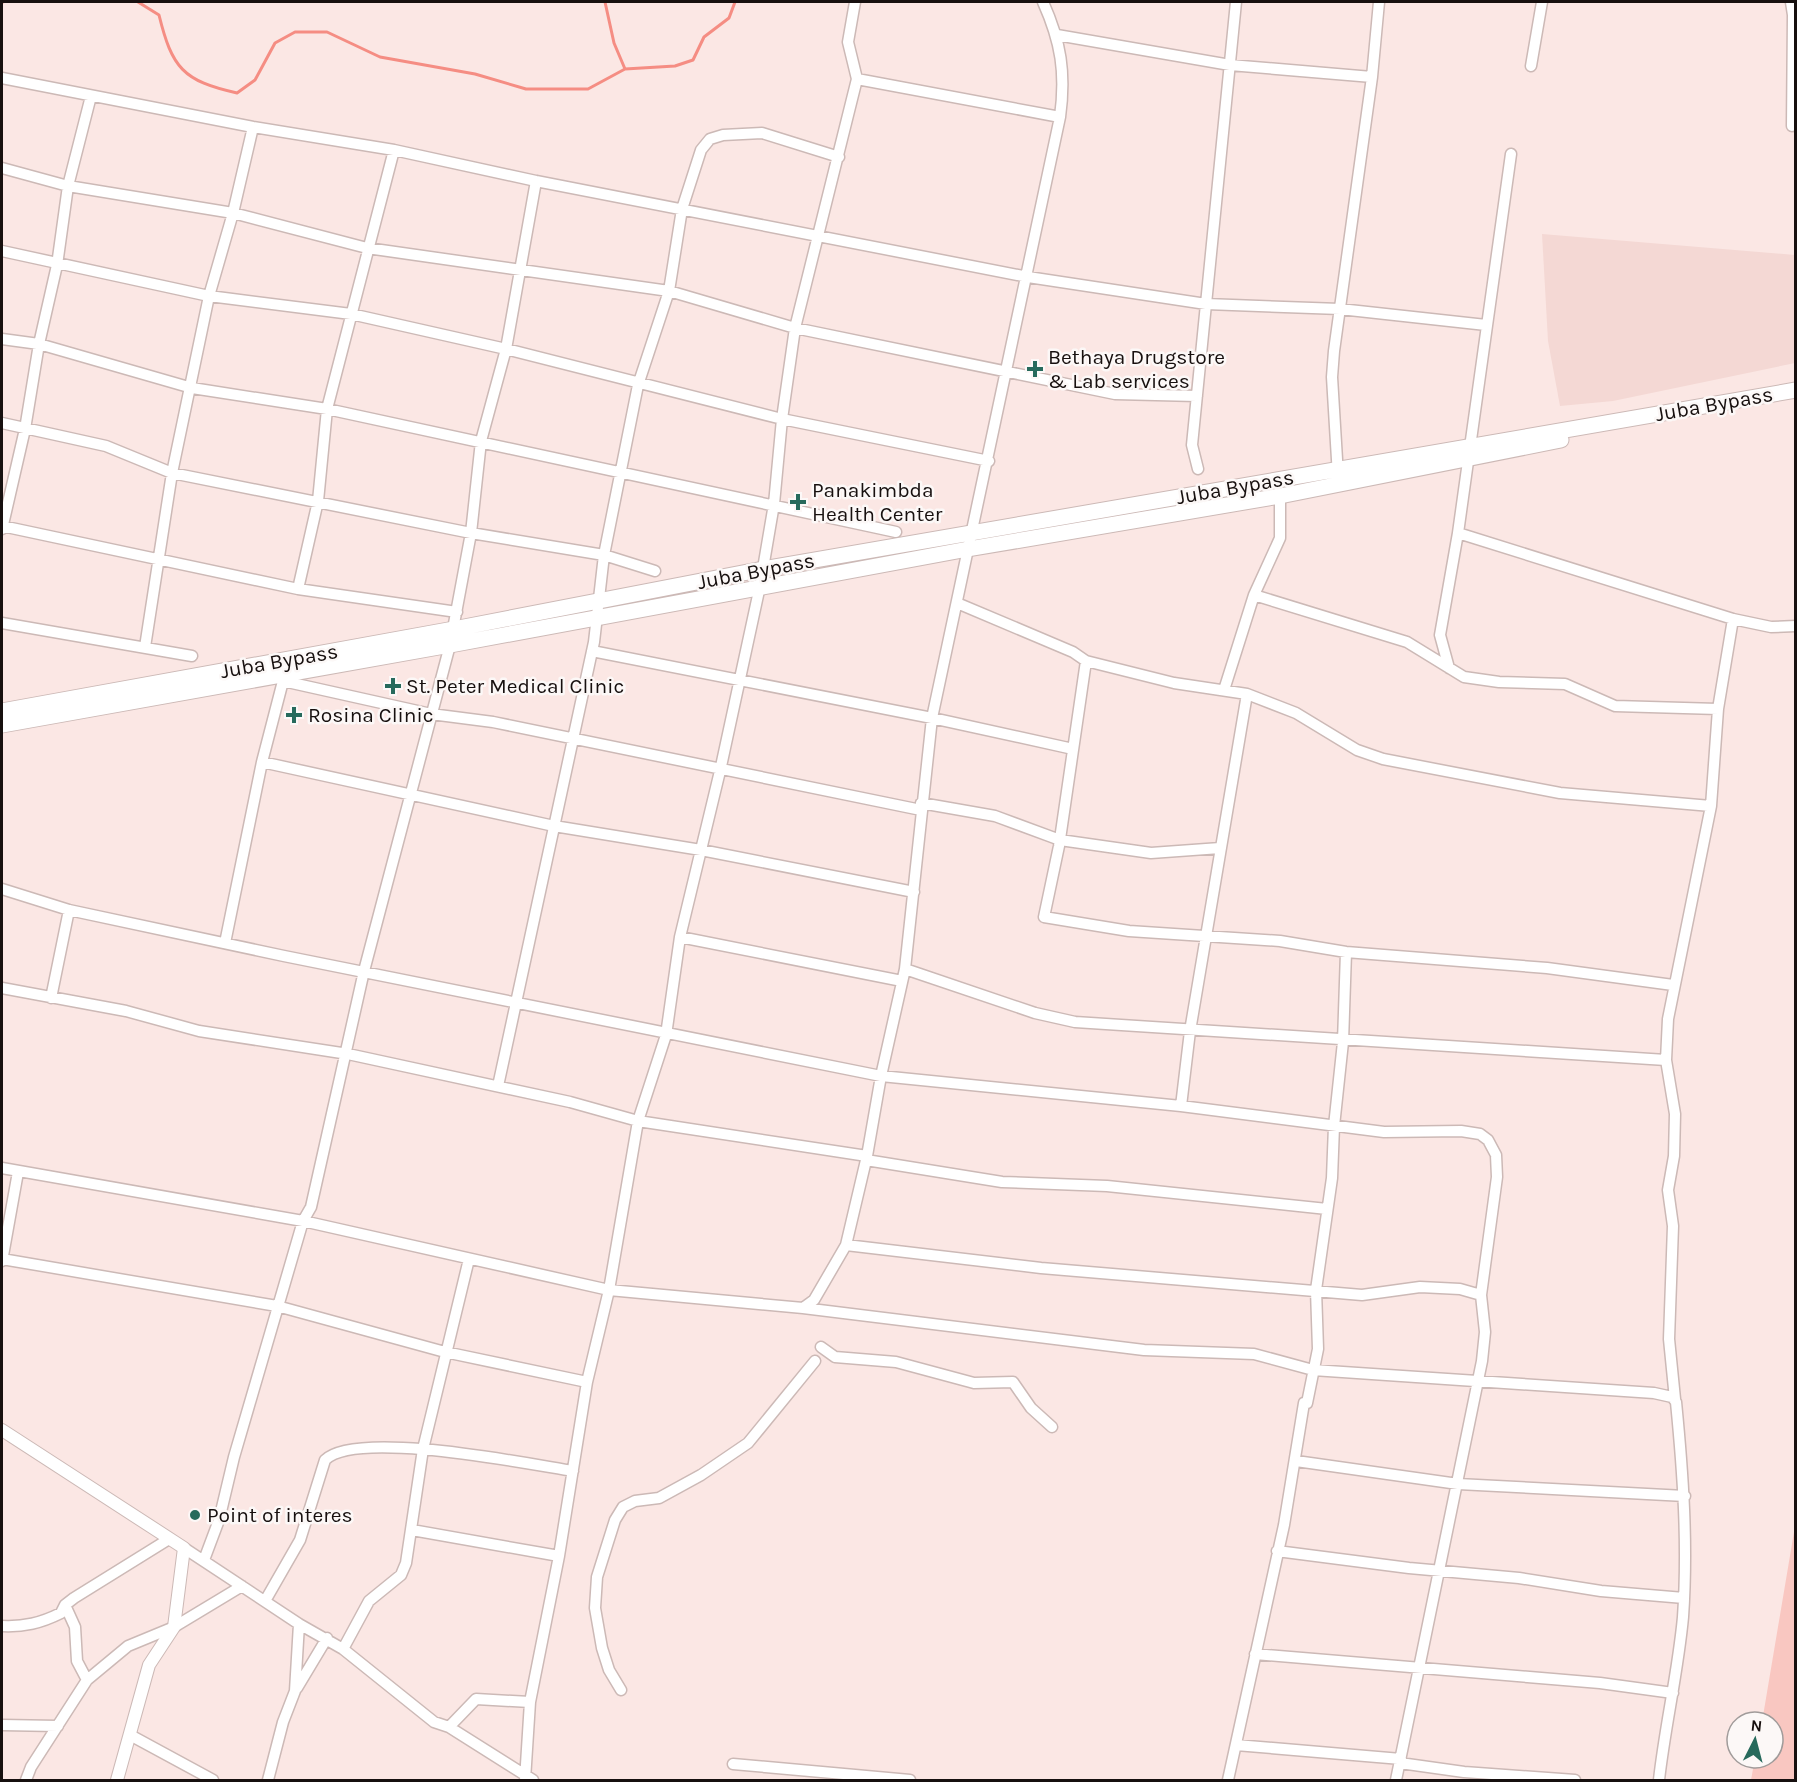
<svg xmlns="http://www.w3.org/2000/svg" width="1797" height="1782" font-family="Karla,sans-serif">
	<rect width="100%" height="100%" fill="#fbe7e4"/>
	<path fill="#f4d8d4" d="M1542,234l253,21v108l-182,38 -53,5 -12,-65z"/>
	<path fill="#f9c7c1" d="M1795,1526v254h-44l4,-22h18v-36h-11z"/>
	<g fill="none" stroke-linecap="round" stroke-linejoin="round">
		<path stroke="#f58d83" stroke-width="3" d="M2,2h1
			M138,2l21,13c13,53 24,66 78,78l18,-13 20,-37 20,-11h32l53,25 95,17 51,15h62l37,-20 50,-3 18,-6 11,-23 25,-19 6,-16
			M605,2l9,41 11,26"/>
		<defs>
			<path id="minor" d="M1791,2l2,13 -1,111
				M1057,35l173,30 142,12
				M1531,66l11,-64
				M2,78l251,49 141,23 142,31 492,96 178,27 134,5 146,16
				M857,79l203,38
				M2,168l66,18 165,27 134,35 302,43 126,37 320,66 82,2
				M2,251l207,45 142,18 155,35 276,70 207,42
				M2,339l37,5 153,44 135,21 569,123
				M2,423l104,23 66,27 299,60 133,22 51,16
				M1198,469l-6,-24 44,-443
				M1338,476l-6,-99 2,-26 38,-274 7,-75
				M2,526l296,63 159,23
				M2,529l23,-100 14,-85 18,-79 11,-79 23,-90
				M1458,533l275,86 38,8 25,-1
				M298,589l20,-88 9,-92 67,-259
				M1254,595l153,47 57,35 35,5 66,2 50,22 103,3
				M957,603l116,49 13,9 88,22 73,11 49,19 61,37 26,9 177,34 151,13
				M2,623l190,33
				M145,647l27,-174 37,-177 24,-83 20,-86
				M592,651l340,67 141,31
				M1086,661l-27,185 -15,71 85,14 151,10 66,11 201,16 126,17
				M1449,668l-9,-33 18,-102 53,-379
				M283,681l148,33 62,8 428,88
				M1224,690l30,-95 26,-57v-42
				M262,762l292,64 147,24 213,42
				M921,803l74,13 65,24 91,13 69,-5
				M2,889l67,21 215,46 597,120 300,30 203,26 77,-1 19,3 8,6 8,15 1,22 -16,118
				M680,937l222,44
				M225,943l37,-181 21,-81 -3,-6
				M905,969l130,44 40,9c197,14 394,26 591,38
				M2,988l124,23 73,20 149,23 222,48 68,19 229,35
				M51,998l18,-88
				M498,1086l96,-444 10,-87 34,-170 31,-94 13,-82 19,-59 9,-11 13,-4 39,-2 77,24
				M1181,1106l9,-75 57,-337
				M866,1160l136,22 105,4 220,23
				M2,1168l301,53 306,69 194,18 11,-8 32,-55 21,-89 14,-80 24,-107 27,-251 128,-601c6,-44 1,-75 -17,-115
				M846,1245l195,23 321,27 58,-8 40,2 21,6 4,37 -3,29 -86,419
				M2,1259l275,47 168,46 142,30
				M2,1261l16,-89
				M803,1308l341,42 110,4 59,16 341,23 18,4 4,5c7,71 12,143 7,215 -5,55 -18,109 -24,163
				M821,1347l14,10 61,5 78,21 39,-1 18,26 21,19
				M1675,1399l-6,-60 4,-113 -5,-36 6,-34 1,-42 -9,-54 2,-41 43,-213 7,-97 15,-90
				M1296,1461l162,23 227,12
				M412,1530l147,26
				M184,1548l115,76 44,25 91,73 15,5 84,53
				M1277,1551l132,17 110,10 82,13 83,7
				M204,1560l15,-40 15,-63 69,-236 8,-14 53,-236 86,-326 21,-112 10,-92 25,-92 30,-168
				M265,1601l35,-61 25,-80c31,-31 203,4 248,11
				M65,1605l10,22 2,34 10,19
				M2,1626c22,1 39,-3 59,-13l4,-8 9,-7 95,-59
				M343,1649l26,-48 32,-26 5,-12 17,-114 46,-190
				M1255,1654l345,29 73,10
				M297,1688l30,-50
				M621,1690l-12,-20 -7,-22 -7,-40 2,-31 18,-57 8,-13 12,-6 24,-3 42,-23 47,-32 67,-82
				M2,1725l56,1
				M449,1727l27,-28 54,3
				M130,1735l83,45
				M1236,1745l165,14
				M1400,1763l64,9 111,8
				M733,1764l177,16
				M26,1780l5,-13 56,-87 41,-34 46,-19 68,-41
				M268,1780l15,-58 12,-31 4,-67
				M525,1780l5,-78 29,-146 28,-174 22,-92 29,-169 28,-86 14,-98 40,-166 40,-185 14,-82 8,-85 13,-91 62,-249 -9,-37 7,-40
				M1228,1780l56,-255 20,-122h3l11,-54 -2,-59 16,-112 2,-52 9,-84 3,-90"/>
			<path id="tertiary" d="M2,1430l182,118 -10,79 -25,38 -32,115"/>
			<path id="primary" d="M2,711l452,-82 309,-60 1033,-179
				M2,725l448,-80 518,-96 312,-53 281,-56"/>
		</defs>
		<use href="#minor" stroke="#ccb9b6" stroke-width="13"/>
		<use href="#tertiary" stroke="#ccb9b6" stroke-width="14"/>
		<use href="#primary" stroke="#ccb9b6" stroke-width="17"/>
		<use href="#minor" stroke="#fff" stroke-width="10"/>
		<use href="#tertiary" stroke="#fff" stroke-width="12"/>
		<use href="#primary" stroke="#fff" stroke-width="15"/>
	</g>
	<g fill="#276a5c" stroke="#fcf8f7" stroke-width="2">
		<path d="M1032 360h6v6h6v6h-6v6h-6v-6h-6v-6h6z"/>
		<path d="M795 493h6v6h6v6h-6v6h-6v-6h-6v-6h6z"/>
		<path d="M390 677h6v6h6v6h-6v6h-6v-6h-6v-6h6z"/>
		<path d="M291 706h6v6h6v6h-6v6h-6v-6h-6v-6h6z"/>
		<circle cx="195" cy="1515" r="6"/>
	</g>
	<g text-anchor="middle" stroke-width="5" stroke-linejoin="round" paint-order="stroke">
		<g font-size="21" fill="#17100f" stroke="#fcf8f7" text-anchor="start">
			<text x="1048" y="364">Bethaya Drugstore<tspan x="1048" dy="24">&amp; Lab services</tspan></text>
			<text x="812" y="497">Panakimbda<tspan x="812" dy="24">Health Center</tspan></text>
			<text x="406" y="693">St. Peter Medical Clinic</text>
			<text x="308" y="722">Rosina Clinic</text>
			<text x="207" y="1522">Point of interes</text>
		</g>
		<g font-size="21" fill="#17100f" stroke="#fcf8f7">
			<text transform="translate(1714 404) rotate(-10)" y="7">Juba Bypass</text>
			<text transform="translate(1235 487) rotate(-10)" y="7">Juba Bypass</text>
			<text transform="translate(756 571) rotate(-11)" y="7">Juba Bypass</text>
			<text transform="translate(279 661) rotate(-10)" y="7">Juba Bypass</text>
		</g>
	</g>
	<rect width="1797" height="1782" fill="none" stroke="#17100f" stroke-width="6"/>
	<g transform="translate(1755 1740) rotate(6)"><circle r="28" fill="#fcf8f7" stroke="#a09b9a" stroke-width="1.5"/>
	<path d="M0-4.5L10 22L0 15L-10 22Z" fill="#276a5c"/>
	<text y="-9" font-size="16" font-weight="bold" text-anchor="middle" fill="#17100f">N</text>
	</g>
</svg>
